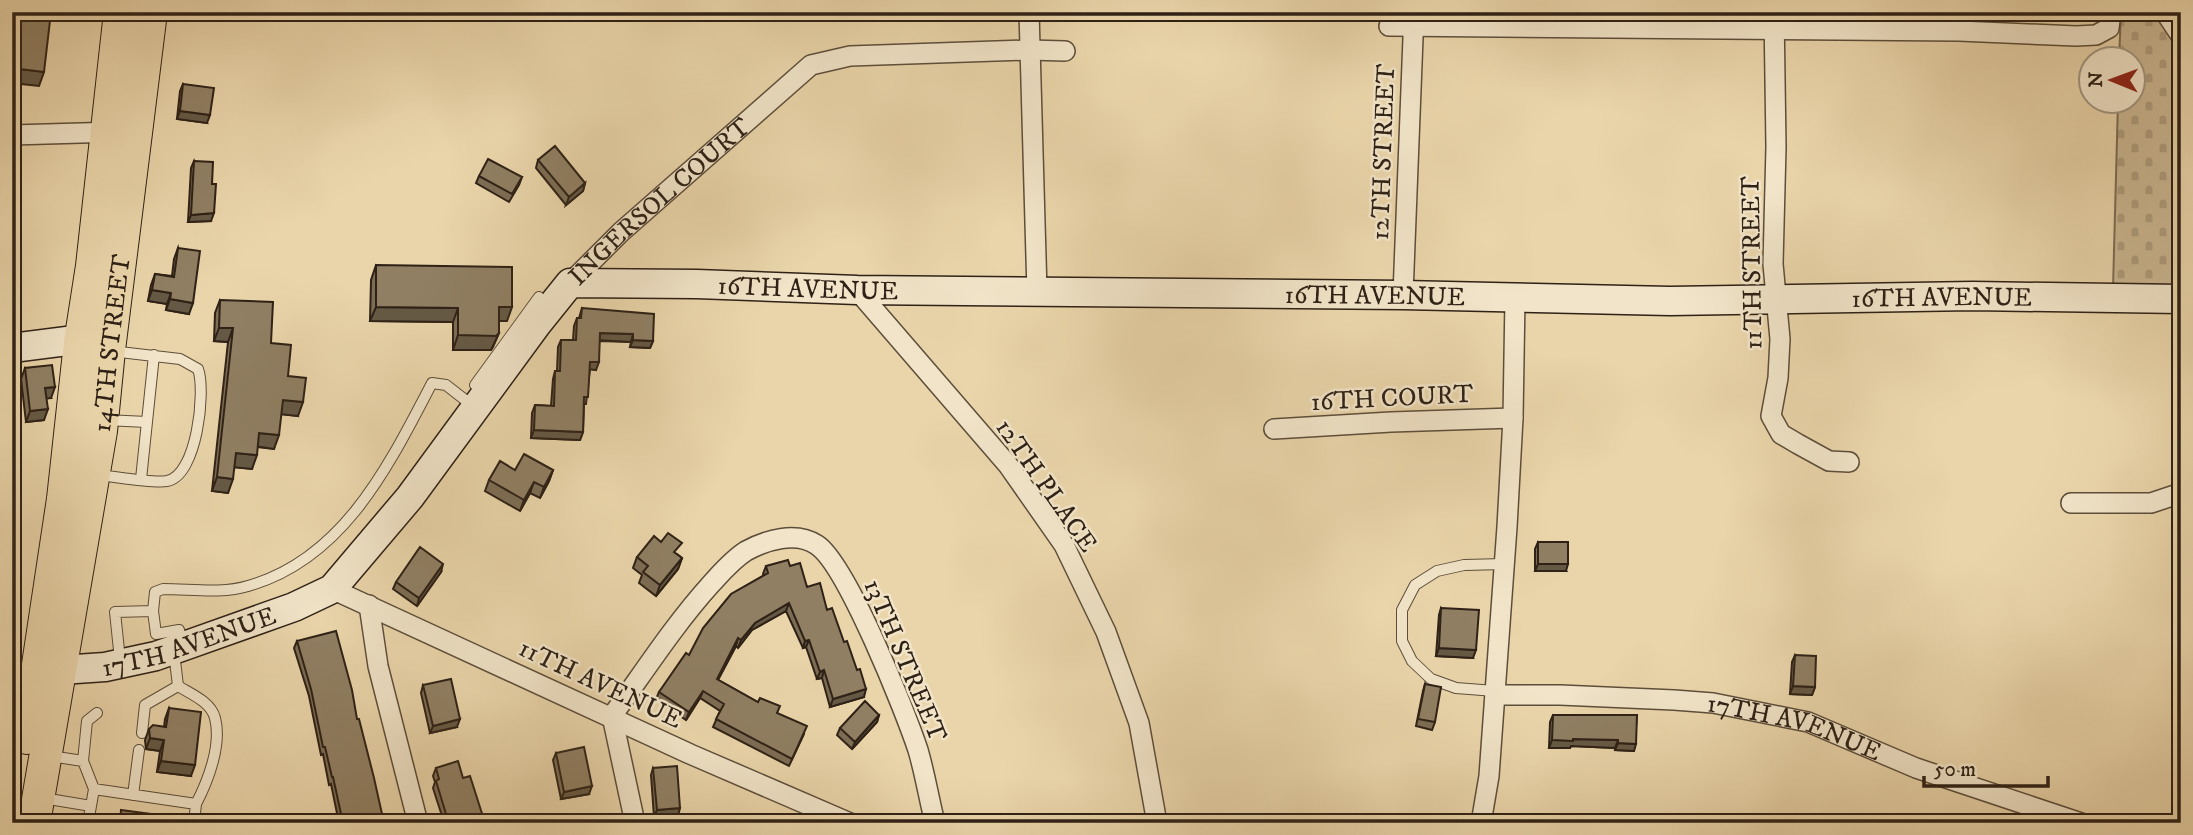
<svg xmlns="http://www.w3.org/2000/svg" width="2193" height="835" font-family="'IM FELL DW Pica',serif">
	<defs>
		<pattern id="cemetery-stones" width="16" height="16" patternUnits="userSpaceOnUse" patternTransform="scale(1.75)"><rect width="16" height="16" fill="#cab691"/><path d="M2 7V4a2 2 0 0 1 4 0v3zM10 15v-3a2 2 0 0 1 4 0v3z" fill="#ae9c7c"/></pattern>
	</defs>
	<rect width="100%" height="100%" fill="#ead5aa"/>
	<filter id="stains"><feTurbulence type="fractalNoise" baseFrequency=".00286" numOctaves="4"/><feColorMatrix values="0 0 0 0 .2 0 0 0 0 .09 0 0 0 0 .02 0 0 0 .5 -.17"/></filter>
	<radialGradient id="worn" r=".72"><stop offset=".6" stop-color="#630" stop-opacity="0"/><stop offset="1" stop-color="#630" stop-opacity=".3"/></radialGradient>
	<path fill="url(#cemetery-stones)" stroke="#7c6c54" stroke-width="2" d="M2121,12h60v277l-68,-1 5,-186h16v-42l-15,-1z"/>
	<g fill="none" stroke-linecap="round" stroke-linejoin="round">
		<defs>
			<path id="lane" d="M475,385l64,-88
				M105,420l42,2
				M97,475c15,1 58,9 70,6 30,-5 39,-90 31,-112l-18,-10 -69,-8
				M141,479l13,-124
				M153,611l2,-19 8,-3c28,0 59,5 85,-3 96,-27 141,-121 184,-203l14,2 27,21
				M174,652l4,34c13,8 33,16 37,32 7,27 -7,63 -19,86
				M120,660l-5,-48 38,-1 3,23 23,-4 4,12
				M1495,691l-39,-3 -25,-9 -19,-18 -10,-20v-31l13,-25 22,-14 27,-6 40,-1
				M142,733l3,-28 33,-19
				M50,756l33,5 11,28 -6,34
				M83,761l4,-40 10,-8
				M94,789l102,15 -2,19
				M133,795l6,-45
				M43,798l48,8"/>
			<g id="street">
				<path d="M1029,12l8,280"/>
				<path d="M1774,12l2,135 -3,117 7,75 -2,39 -7,38 10,18 17,10 31,17 20,1"/>
				<path d="M2165,12l16,24"/>
				<path d="M1389,26l570,5 117,5 20,-1 13,-7 2,-16"/>
				<path d="M12,135l104,-3"/>
				<path id="s1" d="M570,283l51,-51 190,-167 39,-9 179,-6 36,1"/>
				<path d="M857,290l151,175 56,80 42,87 33,91 18,100"/>
				<path d="M1403,295l11,-283"/>
				<path d="M1274,429l117,-7 122,-4"/>
				<path d="M2071,503h80l30,-10"/>
				<path d="M332,589l358,165 160,69"/>
				<path d="M369,605l9,61 40,157"/>
				<path id="s2" d="M1495,695h65l114,5 39,3 95,19 108,46 165,55"/>
				<path d="M635,823l-23,-107c32,-44 62,-91 99,-132 11,-12 21,-24 35,-33 20,-11 50,-20 71,-6 30,20 88,166 101,205 7,24 11,49 17,73"/>
				<path d="M1481,823l8,-47 18,-249 6,-109 2,-120"/>
			</g>
			<g id="secondary">
				<path d="M12,348l55,-7 36,8"/>
				<path id="s3" d="M39,666l22,4 44,-3 51,-11 138,-49 38,-18 78,-92 127,-173 33,-41 127,1 160,6 546,5 267,6 303,-5 208,3"/>
			</g>
			<g id="primary">
				<path d="M27,738l36,-239 17,-156 12,-77 28,-254"/>
				<path id="s4" d="M34,823l67,-392 8,-81 42,-338"/>
			</g>
		</defs>
		<use href="#lane" stroke="#5d4e3b" stroke-width="12"/>
		<use href="#street" stroke="#5d4e3b" stroke-width="22"/>
		<use href="#secondary" stroke="#2e2116" stroke-width="31"/>
		<use href="#primary" stroke="#2e2116" stroke-width="34"/>
		<use href="#lane" stroke="#f1e4c8" stroke-width="10"/>
		<use href="#street" stroke="#f1e4c8" stroke-width="19"/>
		<use href="#secondary" stroke="#f1e4c8" stroke-width="28"/>
		<use href="#primary" stroke="#ead5aa" stroke-width="32"/>
	</g>
	<path fill="#7c6d55" stroke="#2e2116" stroke-width="2" d="M183,84l24,39 -30,-4 3,-28z
		M538,160l47,23 -2,8 -17,14 -30,-37z
		M194,161l17,60 -23,1 3,-54z
		M479,176l43,1 -3,8 -10,17 -33,-19z
		M178,248l11,66 -23,-4 1,-6 -19,-3 3,-16 4,-11 17,2 2,-17z
		M376,265l131,56h-8v12l-6,14 -2,3h-38v-28l-83,-1 1,-41z
		M220,300l51,43 17,33 10,40 -17,-2 -7,35 -17,-2 -5,22 -18,-2 -6,26 -16,-2 16,-149 -14,-1 1,-28z
		M582,308l71,33 -3,7 -20,-1 1,-5 -32,-1 -3,29 -6,-1 -4,35h-2l-1,28 -3,8 -49,-2 1,-25 3,-8 16,1 2,-27 2,-8h2l1,-24 3,-7h12l1,-14 3,-8h2z
		M25,368l26,30h-5l-2,22 -18,2 -5,-43z
		M515,470h38l-4,11 -9,17 -10,-5 -10,18 -35,-20 4,-11z
		M1538,542l28,29h-31v-22z
		M677,554l5,4 -4,11 -22,27 -17,-13 3,-8 -9,-7 4,-11z
		M766,566h24l37,44 37,87 -34,10 -8,-29 -5,1 -11,-32 -3,1 -17,-37 -34,19 -14,18 -2,-2 -18,34 59,33 27,21 -15,32 -76,-39 7,-16 -20,-13 -14,22 -30,-21 3,-7 105,-116 -1,-2z
		M441,572l-24,34 -24,-17 3,-7z
		M1441,608l32,50 -37,-2 3,-41z
		M297,641l60,78 27,104h-45l-8,-39 -2,1 -6,-31 -2,1 -12,-59 -15,-48z
		M1795,655l20,32 -3,8 -22,-1 2,-32z
		M1425,684l10,38 -3,8 -16,-4 7,-35z
		M423,685l34,42 -27,6 -9,-40z
		M169,708l22,68 -34,-4 3,-21 -14,-2 -1,-9 4,-11 15,-2 1,-8z
		M879,715l-2,7 -25,27 -15,-14 3,-7z
		M1553,715h84l-3,36 -19,-1v-2l-44,-2 -1,2h-21l1,-26z
		M556,753l33,41 -28,5 -8,-39z
		M436,768l27,10 22,45h-45l2,-7 -9,-28 2,-6 -2,-6z
		M653,768l25,48 -24,1 -3,-42z"/>
	<path fill="#655945" stroke="#2e2116" stroke-width="2" d="M49,12h15l-3,8 -15,-2z
		M12,68l32,4 -5,14 -27,-3z
		M180,111l30,4 -3,8 -30,-4z
		M585,183l-2,8 -17,14 3,-8z
		M214,213l-3,8 -23,1 3,-7z
		M152,290l19,3 -4,11 -19,-3z
		M170,299l23,4 -4,11 -23,-4z
		M376,307l82,1 -5,14 -83,-1z
		M499,307h13l-5,14h-13z
		M219,328h14l-5,14 -14,-1z
		M499,333l-8,17h-38l5,-15z
		M600,333l33,1 -2,8 -34,-2z
		M633,340l20,1 -3,7 -20,-1z
		M590,362h9l-3,8 -9,-1z
		M55,387l-4,11 -10,1 4,-11z
		M283,400l20,2 -5,14 -20,-2z
		M48,409l-4,11 -18,2 4,-11z
		M534,430l49,2 -3,8 -49,-2z
		M259,433l20,2 -5,14 -20,-3z
		M236,453l21,2 -5,14 -21,-2z
		M553,470l-4,11 -9,17 4,-11z
		M217,477l16,2 -5,14 -16,-2z
		M534,482l-4,11 -10,18 4,-11z
		M682,558l-4,11 -22,27 4,-11z
		M443,564l-2,8 -24,34 2,-8z
		M1538,564h30l-2,7h-31z
		M789,603l-3,8 -34,19 -14,18 3,-8 14,-17z
		M738,638l-2,8 -22,41 3,-8z
		M809,640l-3,7 -3,1 2,-7z
		M1439,648l37,2 -3,8 -37,-2z
		M824,670l-2,8 -5,1 3,-7z
		M1793,686l22,1 -3,8 -22,-1z
		M866,689l-2,8 -34,10 3,-8z
		M703,691l-3,7 -14,22 3,-8z
		M879,715l-2,7 -25,27 3,-7z
		M460,719l-3,8 -27,6 3,-7z
		M150,738l14,2 -4,11 -14,-2z
		M1573,739l45,1 -3,8 -44,-2 -1,2h-21l3,-8z
		M1618,743l18,1 -2,7 -19,-1z
		M161,761l34,4 -4,11 -34,-4z
		M592,786l-3,8 -28,5 3,-7z
		M680,808l-2,8 -24,1 3,-7z"/>
	<path fill="#907f63" stroke="#2e2116" stroke-width="2" d="M12,12h39l-7,60 -32,-4z
		M183,84l31,4 -4,27 -30,-4z
		M555,146l30,37 -16,14 -31,-37z
		M488,159l34,18 -10,17 -33,-18z
		M194,161l19,1 -1,22h4l-2,29 -23,2z
		M178,248l22,3 -7,52 -23,-4 1,-6 -19,-3 3,-16 19,3z
		M376,265l136,2v40h-13v26l-3,3 -38,-1v-27l-82,-1z
		M220,300l53,2 -2,41 20,2 -3,31 18,2 -3,24 -20,-2 -4,35 -20,-2 -2,22 -21,-2 -3,26 -16,-2 16,-149h-14z
		M582,308l72,6 -1,27 -20,-1v-6l-33,-1 -1,29h-9l-2,35h-4l-1,35 -49,-2 1,-25 19,1 1,-35h5l1,-31h15l1,-22h4z
		M52,365l3,22 -10,1 3,21 -18,2 -5,-43z
		M524,454l29,16 -9,17 -10,-5 -10,18 -35,-20 11,-19 15,9z
		M668,533l14,10 -8,9 8,6 -22,27 -17,-13 5,-6 -11,-9 17,-21 7,6z
		M1538,542h30v22h-30z
		M420,547l23,17 -24,34 -23,-16z
		M788,560l2,6 10,-3 7,24 13,-4 7,27 5,-2 12,34 3,-1 10,29 3,-1 6,20 -33,10 -9,-29 -4,2 -11,-32 -4,1 -16,-38 -34,20 -14,17 -3,-2 -21,41 41,23 2,-4 20,8 -3,7 30,13 -15,33 -76,-40 8,-15 -21,-13 -14,21 -30,-20 27,-39 3,2 14,-27 28,-34 37,-21 -2,-7z
		M1441,608l38,2 -3,40 -37,-2z
		M336,631l16,59 5,29h2l15,59 10,45h-41l-10,-46h-1l-7,-30h-2l-12,-58 -14,-48z
		M1795,655l21,1 -1,31 -22,-1z
		M451,679l9,40 -27,7 -10,-41z
		M1425,684l16,3 -6,35 -17,-3z
		M865,701l14,14 -24,27 -15,-14z
		M169,708l32,4 -6,53 -34,-4 3,-21 -14,-2 -1,-9 4,-4 13,2z
		M1553,715h84l-1,29 -18,-1v-3l-45,-1v2l-21,-1z
		M584,747l8,39 -28,6 -8,-39z
		M458,761l5,17 7,-2 15,47h-40l-3,-8 4,-1 -10,-33 3,-2 -3,-11z
		M677,766l3,42 -23,2 -4,-42z
		M121,810l61,8 -1,5h-61z"/>
	<g text-anchor="middle" stroke-width="5" stroke-linejoin="round" paint-order="stroke">
		<g font-size="26" fill="#2e2116" stroke="#f1e4c8">
			<text transform="translate(1382 152) rotate(-88)" y="9">12TH STREET</text>
			<text dy="9" stroke="none"><textPath href="#s1" startOffset="121">INGERSOL COURT</textPath></text>
			<text transform="translate(1751 263) rotate(-91)" y="9">11TH STREET</text>
			<text dy="9" stroke="none"><textPath href="#s3" startOffset="933">16TH AVENUE</textPath></text>
			<text dy="9" stroke="none"><textPath href="#s3" startOffset="1500">16TH AVENUE</textPath></text>
			<text dy="9" stroke="none"><textPath href="#s3" startOffset="2067">16TH AVENUE</textPath></text>
			<text dy="9" stroke="none"><textPath href="#s4" startOffset="486">14TH STREET</textPath></text>
			<text transform="translate(1392 397) rotate(-3)" y="9">16TH COURT</text>
			<text transform="translate(1047 485) rotate(55)" y="9">12TH PLACE</text>
			<text dy="9" stroke="none"><textPath href="#s3" startOffset="154">17TH AVENUE</textPath></text>
			<text transform="translate(906 660) rotate(67)" y="9">13TH STREET</text>
			<text transform="translate(601 683) rotate(25)" y="9">11TH AVENUE</text>
			<text dy="9" stroke="none"><textPath href="#s2" startOffset="303">17TH AVENUE</textPath></text>
		</g>
	</g>
	<rect width="2193" height="835" fill="none" stroke="#ead5aa" stroke-width="42"/>
	<rect x="14" y="14" width="2165" height="807" fill="none" stroke="#2e2116" stroke-width="3.5"/>
	<rect x="21" y="21" width="2151" height="793" fill="none" stroke="#2e2116" stroke-width="2"/>
	<g transform="translate(2112 80) rotate(271)"><circle r="33" fill="#f1e4c8" stroke="#a39681" stroke-width="2"/>
	<path d="M0-5L12 26L0 18L-12 26Z" fill="#8f2418"/>
	<text y="-10" font-size="19" font-weight="bold" text-anchor="middle" fill="#2e2116">N</text>
	</g>
	<path d="M1924 776v10h124v-10" fill="none" stroke="#2e2116" stroke-width="3.5"/>
	<text x="1934" y="776" font-size="21" fill="#2e2116" stroke="#f1e4c8" stroke-width="5" paint-order="stroke">50 m</text>
	<rect width="100%" height="100%" filter="url(#stains)"/>
	<rect width="100%" height="100%" fill="url(#worn)"/>
</svg>
